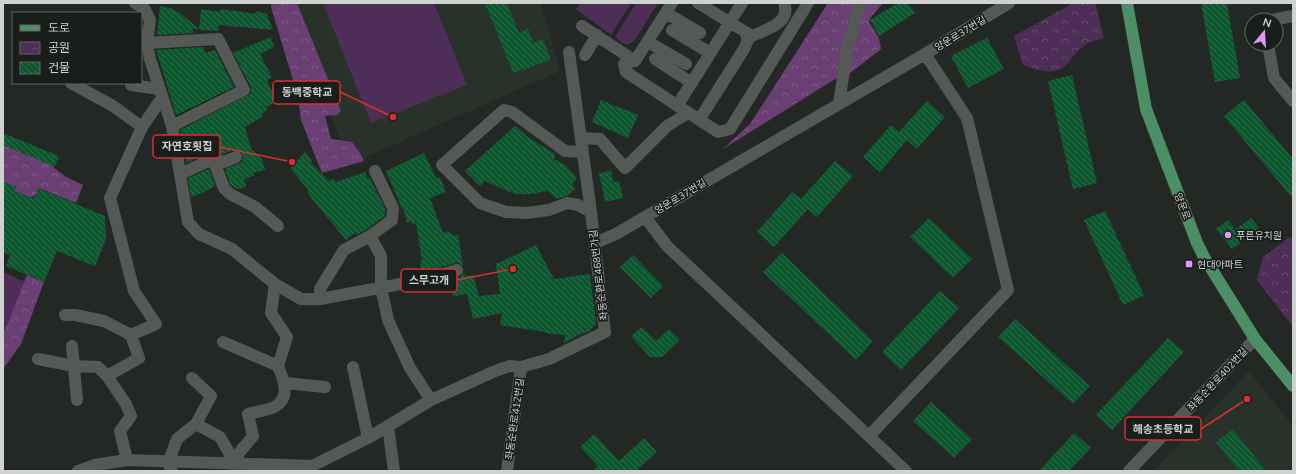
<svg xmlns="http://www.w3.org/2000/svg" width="1296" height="474" font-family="Mulish,'Noto Sans KR',sans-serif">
	<defs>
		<pattern id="forest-crowns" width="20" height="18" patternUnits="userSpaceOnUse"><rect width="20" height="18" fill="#693f74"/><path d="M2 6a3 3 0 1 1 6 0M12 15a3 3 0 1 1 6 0" fill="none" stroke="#7d5a87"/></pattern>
		<pattern id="park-crowns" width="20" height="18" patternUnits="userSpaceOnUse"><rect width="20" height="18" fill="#4d2e56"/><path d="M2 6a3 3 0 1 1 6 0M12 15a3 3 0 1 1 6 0" fill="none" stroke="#664b6d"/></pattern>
		<pattern id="building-back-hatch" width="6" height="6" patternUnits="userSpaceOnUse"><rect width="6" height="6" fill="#0c572e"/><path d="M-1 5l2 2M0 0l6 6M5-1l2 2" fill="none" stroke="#2e6e4b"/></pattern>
	</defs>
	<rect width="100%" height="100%" fill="#242825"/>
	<path fill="#28312a" d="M286,3h255l19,68 -210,93z
		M1249,371l44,55v45h-140z"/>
	<path fill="#4d2e56" d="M323,3h111l33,82 -96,38z
		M581,3h50l-20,32 -35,-26z
		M636,3h22l-23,37 -7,5 -6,-2 -7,-6z
		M3,272l22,10 -22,53z"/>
	<path fill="url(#forest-crowns)" d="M271,3h26l44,108 -4,4 -12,1 6,23 21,3 8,11 4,8 -42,12 -21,-53 -3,-23 -27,-90z
		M828,3h55l-12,14 -2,5 10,16 2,11 -32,25 -14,5 -112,70 27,-25z
		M3,145l46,19 17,13 17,8 -7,18 -37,-15 -4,8 -6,1 -15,-6 2,-4 -13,-5z
		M27,275l17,7 -23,62 -18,25v-34z"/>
	<path fill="url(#park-crowns)" d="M1073,3h22l9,35c-7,2 -15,3 -20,8 -6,4 -11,10 -15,16 -14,15 -28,9 -46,3l-9,-29z
		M1290,237l3,3v87l-36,-47 6,-23z"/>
	<path fill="url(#building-back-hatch)" d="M485,3h22l12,30 9,-4 5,14 10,-4 8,21 -38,13z
		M898,3h10l7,10 -36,23 -9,-16z
		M1201,3h26l13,75 -25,4z
		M160,6l10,2 10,5 19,16h-7l2,4 -37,2z
		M201,9l19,3 1,-3 34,5 1,-3 11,3 6,16 -54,-5 -1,6 -19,-1z
		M271,37l3,10 -14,7 12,23 -5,3 9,22 -10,5 1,3 -5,4 1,2 -18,11 6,22 11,10 3,11 -12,3 1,3 -10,3 2,8 -9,2 -7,-5 -5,-15 17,-7 1,-4 -2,-7 -4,-1h-4l-10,4 -12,-2 -25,11 -6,-33 70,-36 1,-3v-4l-18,-34z
		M987,38l17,31 -36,19 -17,-32z
		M203,47l3,6 9,-3 19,37 -58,28 -20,-65z
		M1072,75l25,108 -24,6 -25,-108z
		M601,100l37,15 -10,23 -36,-16z
		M1244,100l49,59v40l-69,-83z
		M927,101l18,16 -28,32 -10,-9 -27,32 -17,-15 28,-32 8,7z
		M515,126l13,11 27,17 -1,5 11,6 12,13 -5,6 3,5 -8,7 -10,3 -10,-8 -16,3h-16l-30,-13 -5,5 -15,-15z
		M3,133l56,23 -5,12 -5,-4 -46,-19z
		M305,152l7,9 -2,1 19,19 5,-2 2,3 29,-10 3,7 2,-1 15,30v8l-21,15 -8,4 -1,-2 -9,7 -34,-41 -5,-7 2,-1 -19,-23z
		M424,153l12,25 4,-1 6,15 -16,6 13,35 6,-2 1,3 2,-1 1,3 5,-1 5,31 -4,-3h-4l-33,10 -2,-12 2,-1 -6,-37 -4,1 -1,-3 -4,2 -4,-15 -1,1 -16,-38z
		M835,161l18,15 -36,41 -9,-8 -34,38 -17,-15 35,-40 9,7z
		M209,169l6,17 -13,7 -11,4 -3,-19z
		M611,171l2,11 6,-1 4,17 -18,4 -6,-29z
		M3,182l13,5 -2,4 20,8 4,-11 67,28 1,23 -11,27 -38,-15 -13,31 -38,-16 4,-11 -7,-3z
		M1105,211l39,84 -21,10 -39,-85z
		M929,218l43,41 -19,19 -43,-41z
		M1251,218l8,10 -27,21 -16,-20 12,-9 7,10z
		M536,245l18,34 36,-5 6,49 -6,8 -12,4 -14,8 1,-8 -20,-2v-1l-45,-7 2,-12 -29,6 -6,-25 -14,2 -4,-16 11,-3 4,-5 1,4 8,-1 6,21 21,-2 -4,-30z
		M782,253l91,88 -17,19 -93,-88z
		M633,255l30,31 -12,12 -31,-31z
		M940,291l19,17 -58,62 -19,-18z
		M1015,319l75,67 -17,18 -75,-67z
		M642,327l14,14 13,-12 11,11 -18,17h-12l-19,-21z
		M1168,338l16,14 -72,78 -16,-15z
		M931,402l41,37 -18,19 -41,-37z
		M1233,429l33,42h-27l-23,-29z
		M1074,433l17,15 -22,23h-30z
		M594,434l25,27 25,-23 13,14 -21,19h-44l6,-5 -18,-19z"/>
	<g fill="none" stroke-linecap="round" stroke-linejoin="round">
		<path stroke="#555956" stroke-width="12" d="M135,3l9,5 6,12 -3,23 3,16 22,67 16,96 11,12 33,15 43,35 26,15h19l108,-20 29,-9
			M672,3l-37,58 -11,3 2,8 92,60 12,-3 78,-126
			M698,3l54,33c13,-6 40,-13 32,-33
			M666,13l34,20
			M1272,20l21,-4
			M582,26l53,35
			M672,30l38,23
			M648,42l38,22
			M147,43l71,-4 26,51 -72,36
			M1268,44l6,34 19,23
			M585,55l12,-20
			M655,59l37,24
			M71,83l42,23 29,21
			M131,85l28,4
			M839,104l8,-54 13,-47
			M677,106l65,-103
			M699,120l45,-71 4,-9 -3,-8
			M581,138l19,1 25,29 42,-42 21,-13
			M583,152l-18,-1 -53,-39 -8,-2 -62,55 38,38 26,9 21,1 22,-3 18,-7 11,2 13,7
			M213,159l11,29 6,6 25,13 23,19
			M180,174l33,-15 11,3 12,-5
			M370,236l11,20v31l7,33 22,48 21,32
			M595,243l21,-9 29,-17
			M320,299v-10l24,-39 26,-14 22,-16 1,-12 -18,-37
			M65,315h10l29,6 27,14
			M223,342l55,24
			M72,346l5,54
			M38,359l36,7 24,1 9,9
			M353,367l15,71
			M285,383l40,4
			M196,424l24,13 15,26
			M388,426l6,45
			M869,436l139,-146 -41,-172 -42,-64
			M127,460l-7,-29 11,-15 -5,-12 -19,-28 32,-18 -8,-23 25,-11 -22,-33 -24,-93 32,-71 20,-29
			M234,469l5,-16 14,-17 -5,-22c7,-2 22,-4 28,-8 15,-9 7,-28 2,-40l9,-29 -16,-24 4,-29
			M78,471l16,-6 33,-5 185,6 56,-28 63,-38 62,-28 16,-6 12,1 28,-8 56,-27 -14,-120 -22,-160
			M172,471l-2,-2 -1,-8 8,-22 19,-15 15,-28 -19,-18
			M507,471l14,-104
			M906,471l-239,-225 -22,-29 280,-163 84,-51
			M1129,471l126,-132"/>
		<path stroke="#4c8e65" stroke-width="12" d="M1127,3l19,106 51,134 7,14 51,82 38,47"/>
	</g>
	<g fill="#de98f2" stroke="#1a1e1b" stroke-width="1.5">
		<circle cx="1228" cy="235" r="4"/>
		<rect x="1185" y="260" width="8" height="8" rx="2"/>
	</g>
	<g text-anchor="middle" stroke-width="3.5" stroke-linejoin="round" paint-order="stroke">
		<g font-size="10" fill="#d0d2d0" stroke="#1a1e1b">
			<text transform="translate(960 33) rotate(-31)" y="4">양운로37번길</text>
			<text transform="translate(680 196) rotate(-31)" y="4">양운로37번길</text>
			<text transform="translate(1183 206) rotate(69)" y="4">양운로</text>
			<text transform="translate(598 275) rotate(-97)" y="4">좌동순환로468번가길</text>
			<text transform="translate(1217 379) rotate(-47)" y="4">좌동순환로402번길</text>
			<text transform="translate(514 419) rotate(-82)" y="4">좌동순환로412번길</text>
		</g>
		<g font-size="10" fill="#d0d2d0" stroke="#1a1e1b" text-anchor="start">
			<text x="1236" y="239">푸른유치원</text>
			<text x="1197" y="268">현대아파트</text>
		</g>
	</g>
	<path fill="none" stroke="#d63030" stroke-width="1.5" d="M393 117L340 92M292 162L220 147M513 269L457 280M1247 399L1201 429"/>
	<g fill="#d63030" stroke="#1a1e1b" stroke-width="1.5">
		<circle cx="393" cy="117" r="4"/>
		<circle cx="292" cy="162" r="4"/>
		<circle cx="513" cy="269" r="4"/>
		<circle cx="1247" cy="399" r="4"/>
	</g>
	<g fill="#1a1e1b" stroke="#d63030" stroke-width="1.5">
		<rect x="273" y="81" width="67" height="23" rx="4"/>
		<rect x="153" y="135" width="67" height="23" rx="4"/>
		<rect x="401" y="269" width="56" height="23" rx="4"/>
		<rect x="1125" y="417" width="76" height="23" rx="4"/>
	</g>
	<g font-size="11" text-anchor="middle" font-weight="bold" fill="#d0d2d0">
		<text x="307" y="96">동백중학교</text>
		<text x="187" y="150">자연호횟집</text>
		<text x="429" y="284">스무고개</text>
		<text x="1163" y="433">해송초등학교</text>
	</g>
	<rect width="1296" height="474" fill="none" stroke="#d0d2d0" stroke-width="8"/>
	<rect x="12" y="12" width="130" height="72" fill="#1a1e1b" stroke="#636663"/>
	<rect x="20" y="25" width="20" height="6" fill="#4c8e65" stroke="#636663"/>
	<text x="48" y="32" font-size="12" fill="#d0d2d0">도로</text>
	<rect x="20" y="42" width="20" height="12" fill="url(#park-crowns)" stroke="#636663"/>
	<text x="48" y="52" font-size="12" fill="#d0d2d0">공원</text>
	<rect x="20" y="62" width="20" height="12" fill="url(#building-back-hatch)" stroke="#636663"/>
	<text x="48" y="72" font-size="12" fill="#d0d2d0">건물</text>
	<g transform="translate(1264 32) rotate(18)"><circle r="19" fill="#1a1e1b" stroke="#636663"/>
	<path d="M0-3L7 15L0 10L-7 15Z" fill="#de98f2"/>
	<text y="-6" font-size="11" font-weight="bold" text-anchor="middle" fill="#d0d2d0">N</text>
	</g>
</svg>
